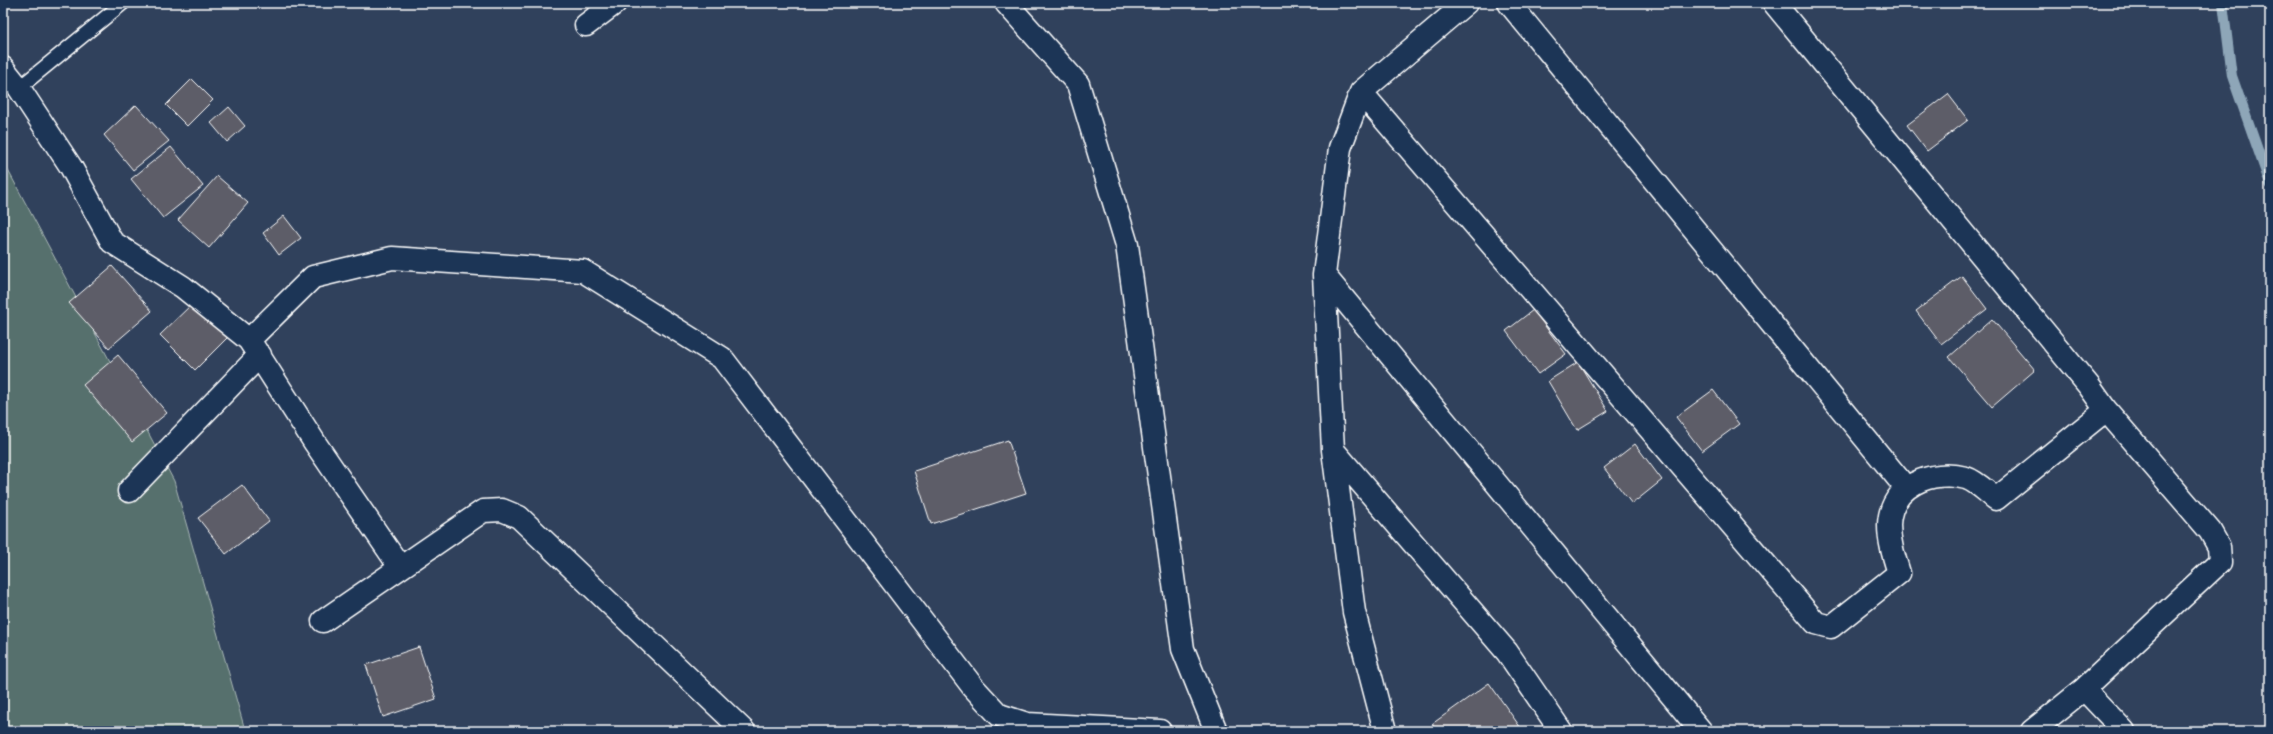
<svg xmlns="http://www.w3.org/2000/svg" width="2273" height="734" font-family="Mali,sans-serif">
	<rect width="100%" height="100%" fill="#30415c"/>
	<filter id="ink" filterUnits="userSpaceOnUse"><feTurbulence type="fractalNoise" baseFrequency=".025" numOctaves="2"/><feDisplacementMap in="SourceGraphic" scale="8" xChannelSelector="R" yChannelSelector="G"/><feConvolveMatrix kernelMatrix="1 2 1 2 8 2 1 2 1" color-interpolation-filters="sRGB"/></filter>
	<g filter="url(#ink)">
		<path fill="#56706d" stroke="#aab8b6" d="M3,161l171,320 71,249 -2,1h-240z"/>
		<g fill="none" stroke-linecap="round" stroke-linejoin="round">
			<path stroke="#8ea6b8" stroke-width="10" d="M2223,3l9,73 38,108"/>
		</g>
		<path fill="#5d5d68" stroke="#fff" d="M192,79l21,21 -26,26 -21,-21z
			M1948,94l20,26 -41,31 -20,-26z
			M136,105l33,36 -36,29 -29,-35z
			M229,107l16,19 -18,16 -16,-19z
			M171,147l32,39 -40,32 -32,-39z
			M217,176l31,27 -39,45 -31,-28z
			M284,216l17,22 -22,17 -16,-22z
			M112,266l40,45 -43,37 -40,-45z
			M1962,276l25,33 -46,35 -25,-33z
			M194,302l34,35 -33,33 -35,-35z
			M1533,310l33,44 -28,20 -32,-43z
			M1992,319l43,51 -43,37 -43,-50z
			M118,355l49,58 -35,29 -49,-57z
			M1578,362l30,49 -31,19 -29,-49z
			M1713,390l26,34 -37,27 -26,-34z
			M1008,440l18,53 -95,31 -17,-53z
			M1635,444l27,36 -30,24 -28,-36z
			M242,485l27,36 -43,33 -28,-36z
			M419,647l17,52 -53,18 -17,-52z
			M1489,683l34,48h-86l-5,-7z"/>
		<g fill="none" stroke-linecap="round" stroke-linejoin="round">
			<defs>
				<path id="service" d="M19,88l104,-85"/>
				<path id="minor" d="M1006,3l72,81 49,161 56,404 33,82
					M1466,3l-105,89 -21,56 -16,127 377,456
					M1509,3l397,485
					M1774,3l315,383 17,24 104,121 9,16 1,15 -136,127 -52,42
					M586,25l29,-22
					M3,68l16,20 52,79 41,75 71,45 66,53 66,103 85,124
					M1361,92l455,531 15,4 68,-54c-5,-16 -10,-31 -10,-48 1,-40 43,-56 77,-47 10,3 22,15 30,21l110,-89
					M1324,275l9,175 174,202 54,79
					M249,340l64,-63 79,-19 191,13 139,87 251,329 26,28 28,9 133,7
					M1333,450l21,162 31,119
					M129,491l131,-136
					M323,621l160,-110 19,-1 17,7 225,214
					M2084,689l40,42"/>
			</defs>
			<use href="#service" stroke="#fff" stroke-width="16"/>
			<use href="#minor" stroke="#fff" stroke-width="25"/>
			<use href="#service" stroke="#1d3557" stroke-width="13"/>
			<use href="#minor" stroke="#1d3557" stroke-width="22"/>
		</g>
	</g>
	<rect width="2273" height="734" fill="none" stroke="#1d3557" stroke-width="16"/>
	<rect x="8" y="8" width="2257" height="718" fill="none" stroke="#fff" stroke-width="1.5" filter="url(#ink)"/>
</svg>
